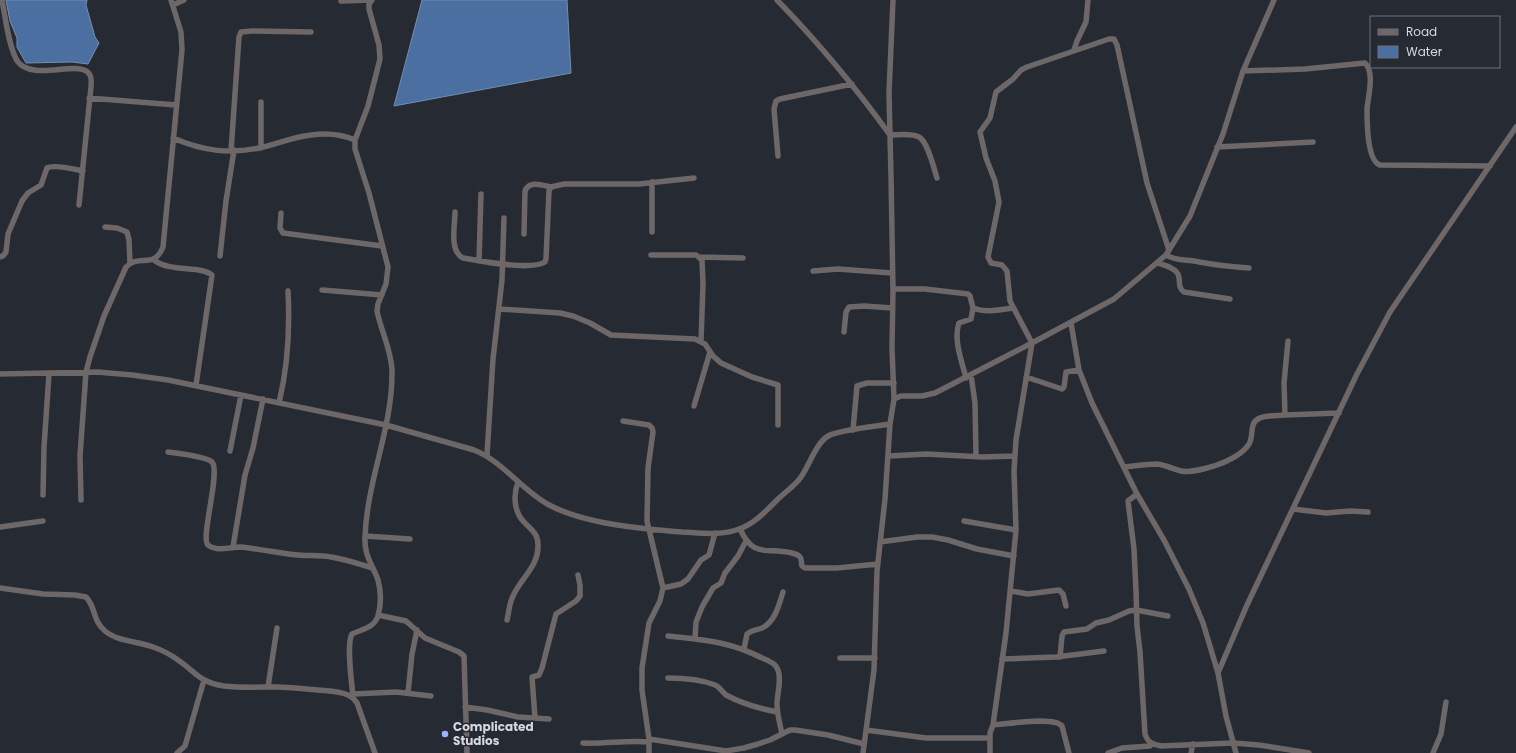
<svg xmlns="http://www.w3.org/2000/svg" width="1516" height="753" font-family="Poppins,sans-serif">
	<rect width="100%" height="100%" fill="#262b33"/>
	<path fill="#4b6fa0" stroke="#748fb3" d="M6,0h81l-1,5 9,32 4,6 -11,21 -16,-2 -46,1 -9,-16v-9l-7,-17z
		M422,0h145l4,73 -177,33z"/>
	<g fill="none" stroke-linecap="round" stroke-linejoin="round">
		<path stroke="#6d6768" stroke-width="5.5" d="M2,0c3,15 7,50 16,62 16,20 64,-4 72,13 2,4 1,8 1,12l-12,118
			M777,0c41,42 79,88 113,135 9,0 21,-2 29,2 9,5 15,32 18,41
			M893,0l-4,93 2,83 2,113 -1,59 2,51
			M341,1l30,-1
			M173,5l11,-5
			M1074,50l3,-9 9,-19 2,-22
			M1243,71l62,-2 60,-6c10,9 3,34 2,46 0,13 0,52 13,56l110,1
			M89,98l87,7
			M173,138c30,13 58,17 90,9 16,-4 31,-10 48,-12 14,-2 30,-1 44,5
			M1217,147l96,-5
			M261,148v-46
			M231,151l8,-114 2,-5 11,-1 59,1
			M778,156l-4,-47 2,-8 4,-2 72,-15
			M652,182v50
			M455,212c0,13 -6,39 8,46 17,3 67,13 82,4l1,-3 3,-68 2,-4 13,-3h75l55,-6
			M281,213l-1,15 3,5 99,13
			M105,227l12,1 10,4 2,8 1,23
			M524,234l1,-43c4,-11 17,-6 26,-4
			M651,255h45l6,5 1,24 -2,57
			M1166,255c11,7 22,4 33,7 17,3 33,5 50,6
			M220,256l6,-55 8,-51
			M0,257l3,-1 3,-4 2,-18 14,-33 6,-8 13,-8 6,-17c7,-4 27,1 36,3
			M699,257l44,1
			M154,260c17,13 46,5 58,15l-16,110
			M479,261l2,-67
			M1157,263c7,2 17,4 21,11 3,7 -1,13 6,18l46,7
			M813,271l25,-2 54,4
			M893,289h32l43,5 2,2 3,12c13,5 26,2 40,0
			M322,290l60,5
			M499,309l61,4 13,3 17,7 21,12 84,4 10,5 8,12 8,7 31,14 26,8v40
			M1071,323l8,47 13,33 45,91 27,46 25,49 14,34 15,50 8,43 10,37
			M844,332l2,-20 3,-5 15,-1 28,2
			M1288,341l-4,42 1,32 54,-2
			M0,374l97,-2 35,3 36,5 218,45 88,25c30,12 47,40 75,55 36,19 93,24 133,27 19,1 39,4 57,-3 15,-5 27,-18 38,-29 8,-8 18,-14 24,-23 8,-11 15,-34 27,-41 10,-6 48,-10 62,-12
			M971,375l4,28 1,54
			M1026,377l36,12 2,-2 2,-15 13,-2
			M966,378c-4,-16 -13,-39 -7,-55l12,-4 2,-11
			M279,403c9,-37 11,-74 9,-112
			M694,406l16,-54
			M623,421l26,4 3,3 1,4 -5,36 -1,53 16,67 -3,13 -11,22 -7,45v22l7,49v14
			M853,430l4,-44 10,-3h27
			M230,451l11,-56
			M168,452c8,1 39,5 44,10 9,9 -12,77 -4,83 8,7 23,2 32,2 20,2 39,6 58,8 11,1 22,0 33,2 14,2 28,7 41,11
			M487,455l6,-96 9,-79 2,-62
			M889,456l37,-2 57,3 32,-1
			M1124,467c11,-1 22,-3 33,-3 9,1 16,5 24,7 10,2 23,-2 33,-5 12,-4 28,-11 35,-22 5,-8 0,-20 9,-25 7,-4 19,-3 27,-4
			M1137,494l-9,7 6,48 2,42 1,35 3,26 5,82c3,9 7,10 16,12l72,-3 26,2 50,8
			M43,495l1,-48 5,-73
			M81,500l-1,-44 6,-84 4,-15 14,-41 22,-49c13,-14 28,3 37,-20l19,-197 -1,-18 -10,-32
			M1293,509l33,4 24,-2 18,1
			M964,521l52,9
			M0,527l43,-6
			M740,529c14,30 26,18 52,24 2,1 6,1 8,4 2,2 1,6 2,9l3,2h32l41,-4
			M365,536l45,3
			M880,542l37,-5h15l16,3 29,9 37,7
			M233,547l12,-72 8,-27 10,-49
			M0,588l43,6 32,1 11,2c10,10 6,23 19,34 13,11 33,10 48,16 9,3 17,7 25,13 19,13 21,22 46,26 17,2 35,1 52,1 14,0 28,2 42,3 10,1 21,1 30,5 5,2 6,4 9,8l18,50
			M663,588l18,-4 7,-5 13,-19 8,-5 6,-22
			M1011,591l17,3 31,-4 4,4 3,12
			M378,615l28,6 19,17 34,14 5,4 3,97
			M507,620c2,-8 2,-16 6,-24 8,-18 26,-30 25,-51 0,-12 -7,-15 -14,-23 -10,-10 -11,-27 -6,-40
			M668,636c35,4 61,5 94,22 6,2 14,5 16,12 4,11 -1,23 -1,34 0,10 3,20 5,30
			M695,639l1,-17 6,-15 11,-19 8,-5 4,-10 13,-17 8,-15
			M744,649l3,-15c4,-4 10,-4 15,-6 13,-6 17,-23 21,-36
			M1060,657l2,-21 2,-4 23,-3 9,-6 13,-3 20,-9 7,-1 32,6
			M840,658h35
			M1002,659l54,-2 48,-6
			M1218,673l29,-68 110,-231 33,-62 126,-185
			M668,678c15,0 32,1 47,7 5,2 7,7 11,10 15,8 35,14 51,17
			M268,687l9,-59
			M408,693l4,-39 5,-24
			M353,694l43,-2 35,4
			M353,697c-1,-13 -7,-53 -1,-63 11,-5 22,-6 26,-18 3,-11 3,-25 0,-36 -6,-17 -14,-24 -13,-43 2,-57 28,-110 27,-167 -1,-21 -11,-39 -15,-59l1,-7 8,-20 2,-17 -19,-74 -14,-44v-9l13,-34 12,-47 -1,-14 -10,-36v-5l3,-4
			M465,707l22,3 31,7 31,2
			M535,718l-3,-41 7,-2 3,-7 14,-54 20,-13 4,-5v-11l-2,-10
			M993,725l13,-92 10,-103 -2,-59 2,-31 16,-97 -22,-42 -3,-30 -5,-6 -11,-2 -3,-6 11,-55 -4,-21 -9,-23 -6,-26 10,-14 6,-26 17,-13 8,-9 6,-3 82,-28h5l3,6 30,138 22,67
			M866,730l60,8h63
			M649,739l77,12 18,-3 14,-4 12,-4 20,-10h5l33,5 36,9
			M583,743c23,1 44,-3 66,-1
			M177,753l8,-7 19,-66
			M863,753l11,-83 3,-99 8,-72 5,-75 4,-25 7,-3h21l13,-3 97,-50 82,-44 52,-44 24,-39 33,-82 20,-63 31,-71
			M990,753v-20l3,-8c14,-1 61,-9 69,1l7,27
			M1108,753l14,-5 28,-2
			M1191,753l2,-9
			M1433,753l8,-19 5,-32"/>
	</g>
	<circle fill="#99b5fd" stroke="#262b33" stroke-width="1.5" cx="445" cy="734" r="4"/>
	<g text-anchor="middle" stroke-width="3" stroke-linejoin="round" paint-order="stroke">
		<g font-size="12" font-weight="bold" fill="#d5d9df" stroke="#262b33" text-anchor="start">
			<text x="453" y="731">Complicated<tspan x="453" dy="14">Studios</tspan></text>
		</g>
	</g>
	<rect x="1370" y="16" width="130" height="52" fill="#262b33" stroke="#6c7178"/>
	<rect x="1378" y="29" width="20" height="6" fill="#6d6768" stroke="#6c7178"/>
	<text x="1406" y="36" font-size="12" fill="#d5d9df">Road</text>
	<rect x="1378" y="46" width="20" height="12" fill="#4b6fa0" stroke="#6c7178"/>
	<text x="1406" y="56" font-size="12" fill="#d5d9df">Water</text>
</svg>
